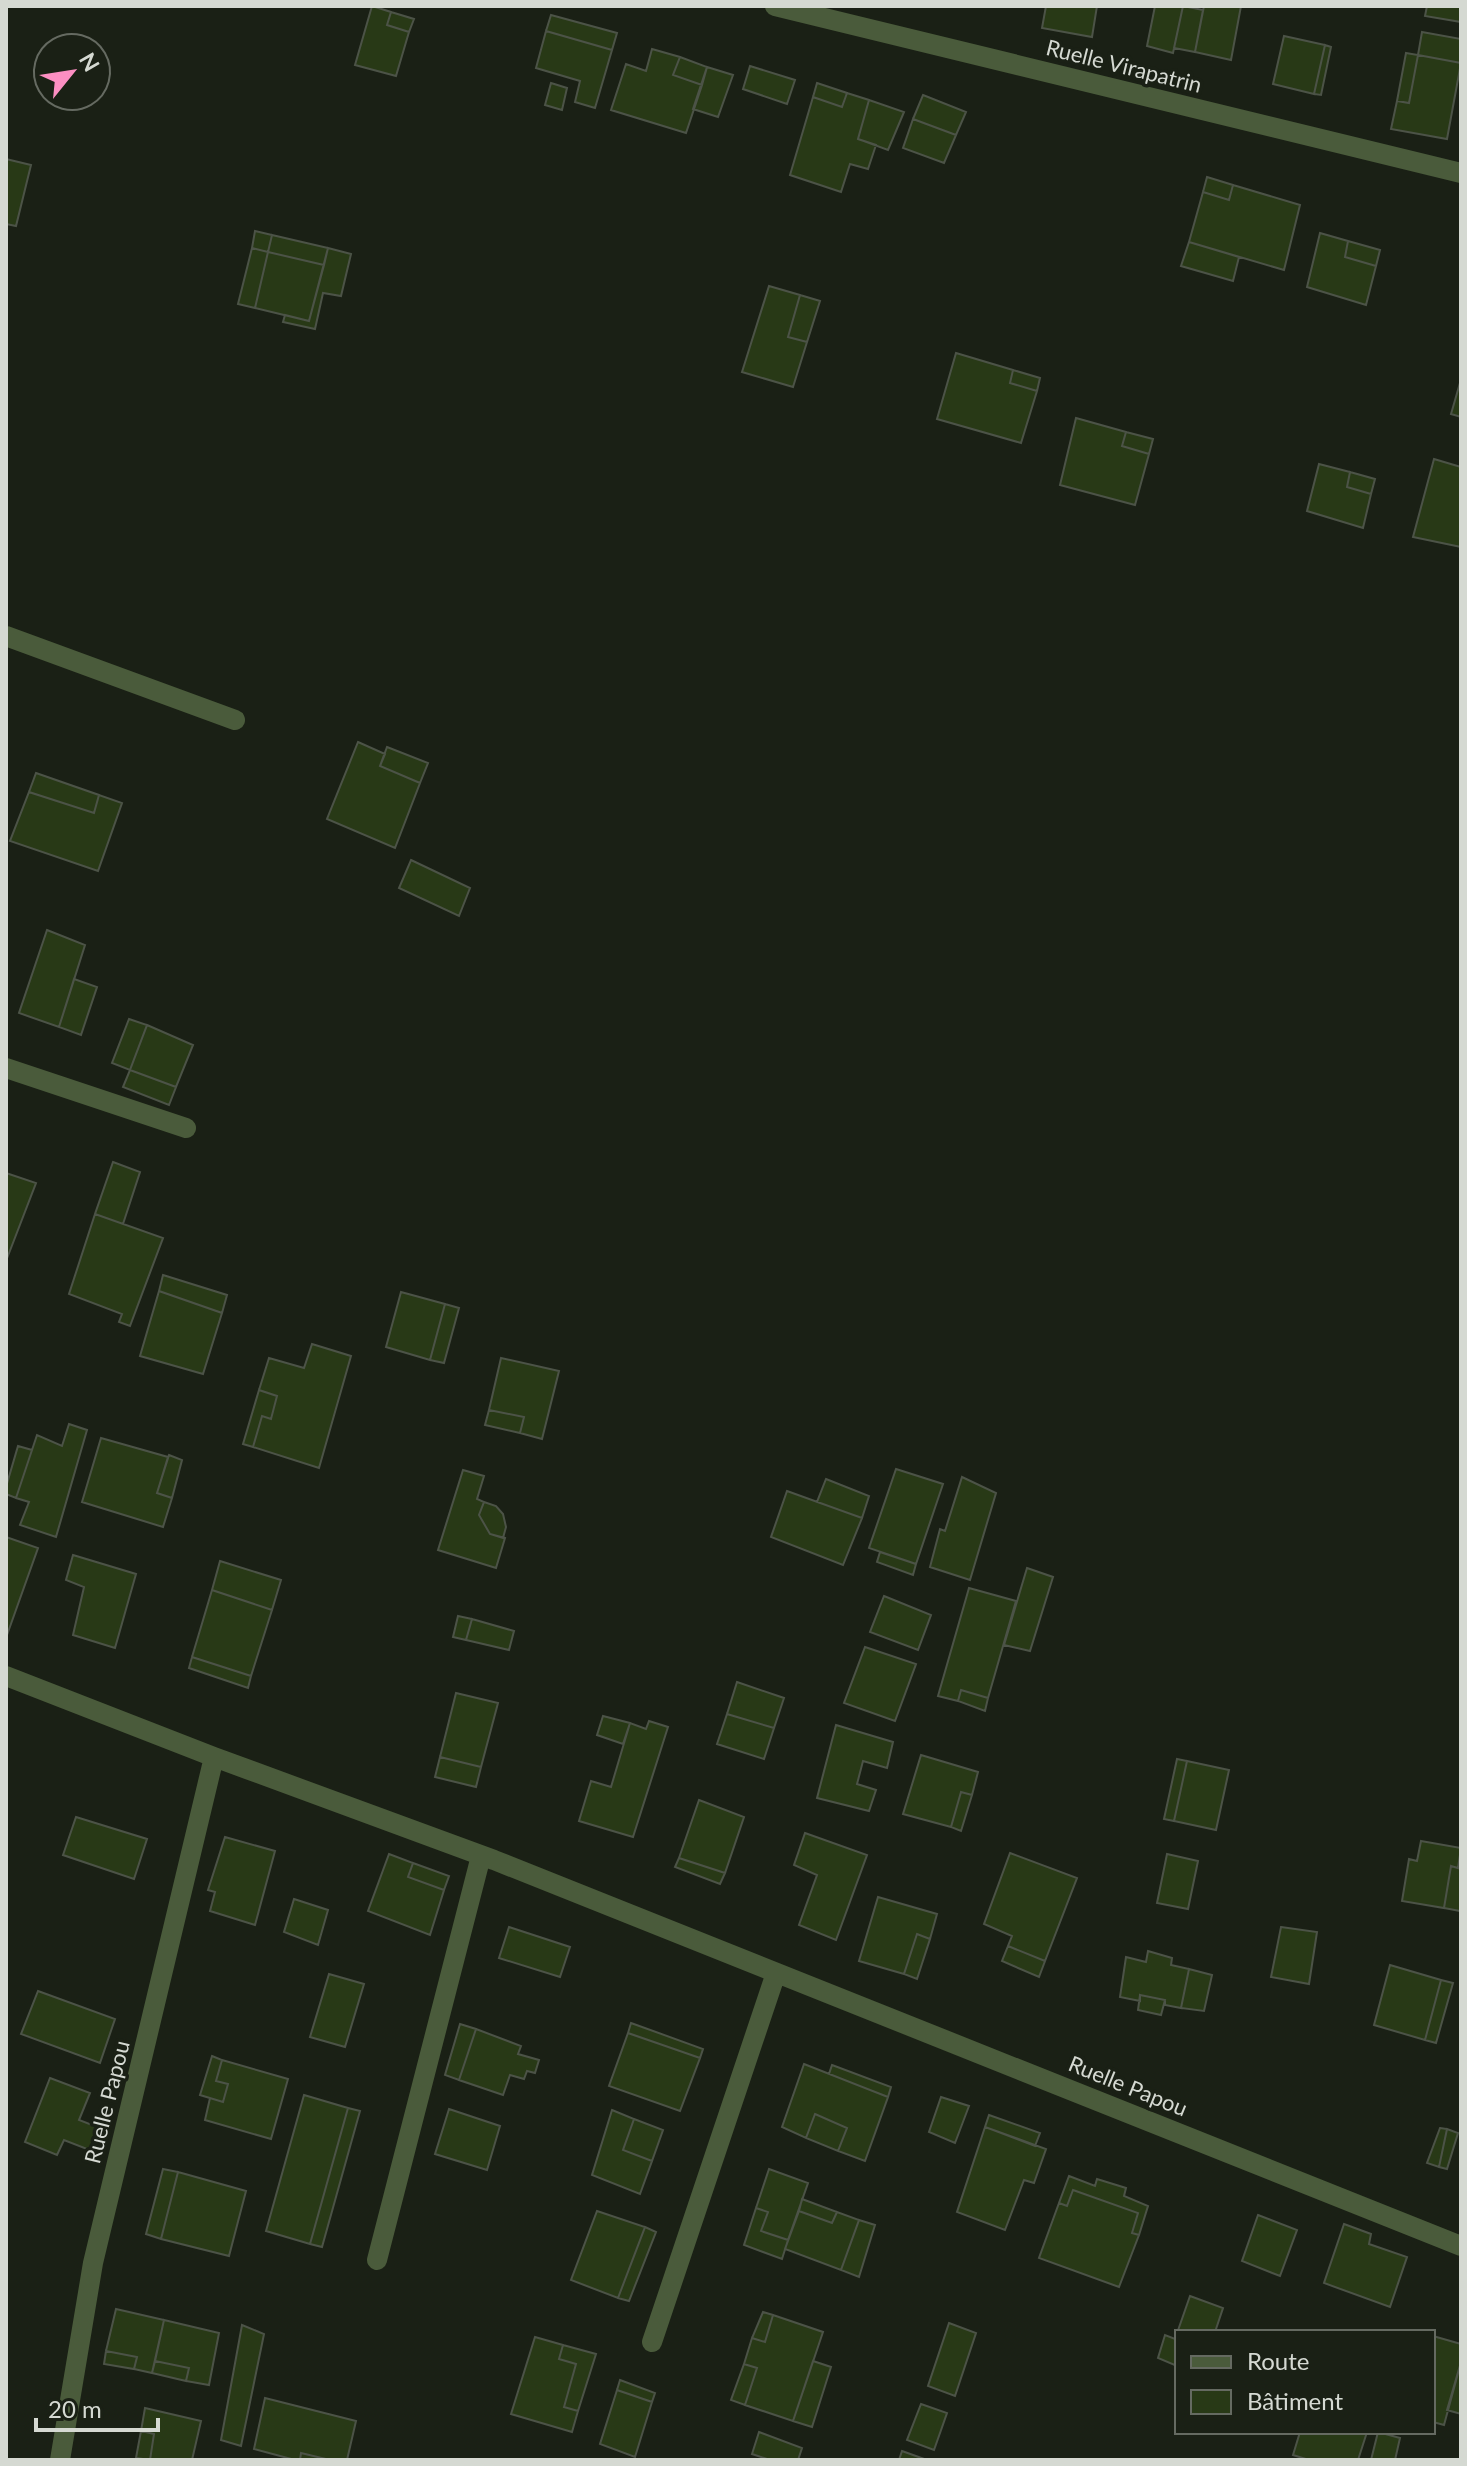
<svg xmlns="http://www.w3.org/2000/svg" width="1467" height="2466" font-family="Lato,sans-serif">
	<rect width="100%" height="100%" fill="#1a2015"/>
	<path fill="#283916" stroke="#4c5347" stroke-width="2" d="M372,6l19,6 -4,13 22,7 -13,44 -41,-11z
		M1046,6h51l-5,31 -50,-9z
		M1155,6h28l-10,47 -26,-7z
		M1183,6l20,4 -8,42 -21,-4z
		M1204,6h37l-10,54 -36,-8z
		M1427,6h34v16l-36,-6z
		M391,12l23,7 -5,13 -22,-7z
		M551,15l66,18 -5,17 -66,-19z
		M546,31l66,19 -17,58 -20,-6 5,-21 -44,-13z
		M1422,32l39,7v24l-43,-8z
		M1284,36l41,9 -11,49 -41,-10z
		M1325,45l6,2 -10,48 -7,-1z
		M652,49l28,8 -7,18 29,10 -16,48 -75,-23 15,-46 20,7z
		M1406,53l12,2 -9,48 -12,-2z
		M1418,55l43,8 -14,76 -56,-10 6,-28 12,2z
		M680,57l27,10 -5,18 -29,-10z
		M750,66l45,14 -8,24 -44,-15z
		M707,67l26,8 -15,42 -25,-8z
		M551,83l16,5 -5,22 -17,-5z
		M817,83l30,10 -5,14 -29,-10z
		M847,93l22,7 -11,39 18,6 -8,24 -18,-5 -9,28 -51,-17 23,-78 29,10z
		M923,95l43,17 -10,23 -43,-16z
		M869,100l35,12 -16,38 -30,-11z
		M913,119l43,16 -12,28 -41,-15z
		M6,159l25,6 -15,61 -10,-2z
		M1207,177l26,8 -4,15 -26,-8z
		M1233,185l67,20 -16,65 -95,-28 14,-50 26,8z
		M255,231l17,4 -4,17 -16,-4z
		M1320,233l28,8 -3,16 31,9 -10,39 -59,-18z
		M272,235l56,13 -4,17 -56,-13z
		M1348,241l32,9 -4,16 -31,-9z
		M1189,242l50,15 -6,24 -52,-15z
		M252,248l16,4 -13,56 -17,-4z
		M328,248l23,6 -10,42 -18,-3 -8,36 -32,-7 2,-7 24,6z
		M268,252l56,13 -15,56 -54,-13z
		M769,286l31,9 -12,42 19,5 -14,45 -51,-15z
		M800,295l20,6 -13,41 -19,-5z
		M956,353l57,17 -3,13 27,8 -16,52 -84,-24z
		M1013,370l27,8 -3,13 -27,-8z
		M1460,383l1,1v33l-10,-3z
		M1076,418l50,14 -4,14 27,8 -14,51 -75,-20z
		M1126,432l27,7 -4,15 -27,-8z
		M1434,459l27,8v80l-48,-10z
		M1319,464l31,8 -3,15 24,7 -8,34 -56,-17z
		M1350,472l25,7 -4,15 -24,-7z
		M358,742l27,12 -5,12 40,17 -25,65 -68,-29z
		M387,747l41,16 -8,20 -40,-17z
		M36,773l63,22 -5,18 -65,-21z
		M29,792l65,21 5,-18 23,8 -24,68 -88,-30z
		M411,860l59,28 -11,28 -60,-28z
		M47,930l38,15 -26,82 -40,-14z
		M74,979l23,8 -16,48 -22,-8z
		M129,1019l18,6 -17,45 -18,-7z
		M147,1025l46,20 -17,42 -46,-17z
		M130,1070l46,17 -7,18 -46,-18z
		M113,1162l27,10 -17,52 -28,-10z
		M6,1173l30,10 -30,78z
		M95,1214l68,24 -33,88 -11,-4 3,-8 -53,-20z
		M163,1275l64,20 -5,18 -63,-22z
		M159,1291l63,22 -19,61 -63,-18z
		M401,1292l44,12 -15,56 -44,-13z
		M445,1304l14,4 -15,55 -14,-3z
		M312,1344l39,12 -32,112 -66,-21 9,-31 9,3 6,-23 -18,-6 10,-32 35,10z
		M501,1358l58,13 -17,68 -22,-6 4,-16 -35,-7z
		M259,1390l18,6 -6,23 -9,-3 -9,31 -10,-3z
		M489,1410l35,7 -4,16 -35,-8z
		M69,1424l18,6 -31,107 -36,-12 9,-23 -13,-4 21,-63 25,11z
		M101,1438l67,19 -11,36 15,5 -9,29 -81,-25z
		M18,1446l14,4 -16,48 -10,-4v-7z
		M169,1455l13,5 -10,38 -15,-5z
		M896,1469l47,15 -27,80 -47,-16z
		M463,1470l21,6 -7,23 7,3 -5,13 11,19 15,4 -9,30 -58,-18z
		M962,1477l34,16 -26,87 -40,-13 10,-38 5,2z
		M826,1479l43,17 -7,22 -45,-16z
		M787,1491l75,27 -19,47 -72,-28z
		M484,1502l12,4 7,8 3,13 -3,11 -13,-4 -11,-19z
		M6,1537l32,11 -31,87 -1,-1z
		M880,1552l36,12 -3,11 -36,-13z
		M73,1555l63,19 -21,74 -42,-13 11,-48 -18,-7z
		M220,1561l61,19 -9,30 -60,-20z
		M1027,1568l26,9 -23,74 -26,-6z
		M969,1588l47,13 -28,97 -27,-8 -3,11 -20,-5z
		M212,1590l60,20 -21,66 -59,-19z
		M884,1596l47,19 -13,35 -48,-18z
		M458,1616l14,3 -6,21 -13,-3z
		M472,1619l42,12 -5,19 -43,-10z
		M865,1647l51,17 -21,57 -51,-18z
		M192,1657l59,19 -3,12 -59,-20z
		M737,1682l47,16 -10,30 -47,-14z
		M961,1690l27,8 -3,13 -27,-10z
		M456,1693l42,10 -17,64 -41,-10z
		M727,1714l47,14 -10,31 -47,-15z
		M603,1716l27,7 -7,21 -26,-9z
		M649,1721l19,6 -35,110 -54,-16 12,-40 20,6 19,-64 16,6z
		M836,1725l57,17 -6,26 -24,-7 -6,23 19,6 -7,21 -52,-13z
		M921,1755l57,17 -6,23 -11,-3 -10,35 -48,-13z
		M440,1757l41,10 -5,20 -41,-10z
		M1177,1759l10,2 -13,60 -10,-2z
		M1187,1761l42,9 -13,60 -42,-9z
		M961,1792l11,3 -11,36 -10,-4z
		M699,1800l45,17 -19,56 -46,-15z
		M76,1817l71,22 -13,40 -71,-24z
		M805,1833l62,22 -31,85 -37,-15 18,-50 -23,-10z
		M225,1837l50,14 -20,74 -45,-14 5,-19 -7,-2z
		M1421,1841l40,7 -3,20 -7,-2 -7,42 -42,-7 7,-42 8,2z
		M1010,1853l67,25 -32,83 -37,-15 4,-10 -28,-12z
		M389,1854l24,9 -5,14 36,13 -14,45 -62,-24z
		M1167,1854l31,7 -10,48 -31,-6z
		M679,1858l46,15 -5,11 -45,-17z
		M413,1863l36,13 -5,14 -36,-13z
		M1451,1866l10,3 -1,42 -16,-3z
		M878,1897l59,17 -7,25 -13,-5 -13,40 -45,-13z
		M294,1899l34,11 -10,35 -34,-13z
		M509,1927l61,20 -10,30 -61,-19z
		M1281,1927l36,5 -8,52 -38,-7z
		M917,1934l13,5 -13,40 -13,-5z
		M1008,1946l37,15 -6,16 -37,-16z
		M1148,1951l24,7 -1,7 18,4 -8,39 -16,-3v-5l-25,-5v6l-20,-4 6,-40 20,5z
		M1390,1965l51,15 -16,60 -51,-15z
		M1189,1969l23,6 -8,36 -23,-3z
		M329,1974l35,10 -19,63 -35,-10z
		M1441,1980l12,3 -17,60 -11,-3z
		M38,1991l77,28 -15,44 -79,-29z
		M1140,1995l25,5 -4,15 -23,-5z
		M631,2023l72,26 -3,9 -72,-25z
		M460,2024l16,5 -17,51 -14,-5z
		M476,2029l45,17 -3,8 21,6 -4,13 -8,-2 -3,8 -14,-4 -7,20 -44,-15z
		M628,2033l72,25 -20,53 -71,-25z
		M212,2056l10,4 -6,21 12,3 -5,18 -23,-7z
		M222,2060l66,19 -17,60 -66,-19 5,-22 13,4 5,-18 -12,-3z
		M804,2064l84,33 -23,64 -27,-10 9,-23 -32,-14 -9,24 -24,-11z
		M832,2065l59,22 -3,10 -59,-23z
		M50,2078l40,15 -11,27 21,8 -8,23 -28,-11 -7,15 -32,-13z
		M304,2095l44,13 -38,136 -44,-13z
		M941,2097l28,9 -14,37 -26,-11z
		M348,2108l12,3 -38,136 -12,-3z
		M449,2109l51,17 -13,44 -52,-16z
		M612,2110l22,9 -11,31 29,11 -12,33 -48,-19z
		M815,2114l32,14 -9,23 -32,-13z
		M989,2115l51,18 -5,13 -50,-19z
		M634,2119l29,11 -11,31 -29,-11z
		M985,2127l61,22 -12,34 -10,-3 -19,50 -48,-18z
		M1440,2128l7,1 -8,38 -12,-4z
		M1447,2129l11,4 -11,36 -8,-2z
		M163,2169l15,3 -17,67 -15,-5z
		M769,2169l39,14 -20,57 -27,-9 7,-19 -12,-4z
		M178,2172l68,19 -17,65 -68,-17z
		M1069,2176l26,10 2,-7 29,9 -2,8 24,10 -9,29 -7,-2 6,-20 -65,-23 -6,16 -8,-3z
		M1073,2190l65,23 -6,20 7,2 -20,52 -80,-29 20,-55 8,3z
		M802,2199l35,13 -5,11 -33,-12z
		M756,2208l12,4 -7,19 27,9 -6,19 -38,-14z
		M597,2211l48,16 -27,71 -47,-18z
		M799,2211l33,12 5,-11 22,8 -18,50 -56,-21z
		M1258,2215l39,15 -17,46 -38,-15z
		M859,2220l16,5 -16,52 -18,-7z
		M1344,2224l27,10 -2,10 38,13 -17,50 -66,-24z
		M645,2227l11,5 -27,69 -11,-3z
		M1190,2296l33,12 -8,24h-38v34l-19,-8 7,-23 10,4z
		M116,2309l48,11 -12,53 -18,-4 3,-12 -31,-6z
		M763,2312l10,3 -8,27 -13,-4z
		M773,2315l50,17 -30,89 -48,-16 12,-37 -13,-4 8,-26 13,4z
		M164,2320l55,13 -10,52 -23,-4 3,-13 -34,-7z
		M949,2323l27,10 -21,63 -27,-10z
		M242,2325l22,9 -23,112 -20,-6z
		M1433,2336l28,8v18l-17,63 -11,-3z
		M535,2337l28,8 -4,14 17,5 -12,43 14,4 -6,21 -61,-18z
		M563,2345l33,9 -18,57 -14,-4 12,-43 -17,-5z
		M106,2351l31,6 -3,12 -30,-5z
		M155,2361l34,7 -3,13 -34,-8z
		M813,2361l18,6 -19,60 -19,-6z
		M1461,2362v52l-14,-4z
		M744,2364l13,4 -12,37 -14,-5z
		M620,2380l35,13 -3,9 -35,-12z
		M617,2390l35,12 -17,55 -35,-13z
		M265,2398l91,23 -9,39h-17l-29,-7 -1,7h-5l-41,-11z
		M921,2404l26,9 -13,37 -27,-10z
		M145,2408l56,13 -9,39h-42l4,-26 -13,-3z
		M141,2431l13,3 -4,26 -14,-2z
		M759,2432l43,16 -4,12h-28l-18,-6z
		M1300,2432h67l-9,28h-49l-16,-5z
		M1378,2432l22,6 -5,22h-24z
		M902,2451l25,9h-28z
		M301,2453l29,7h-30z"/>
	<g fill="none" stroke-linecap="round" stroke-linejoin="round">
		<path stroke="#4a5b3b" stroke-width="20" d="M6,636l229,84"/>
		<path stroke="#4a5b3b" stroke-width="20" d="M775,6l686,167
			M6,1068l180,60
			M6,1676l208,81 280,103 967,386
			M377,2260l104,-404
			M652,2342l124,-369
			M60,2460l33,-197 121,-506"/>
	</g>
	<g text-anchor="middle" stroke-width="7" stroke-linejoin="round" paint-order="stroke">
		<g font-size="22" fill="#d5d9d2" stroke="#1a2015">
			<text transform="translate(1124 66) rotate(14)" y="8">Ruelle Virapatrin</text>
			<text transform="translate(1128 2086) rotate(22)" y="8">Ruelle Papou</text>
			<text transform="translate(107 2102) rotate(-76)" y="8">Ruelle Papou</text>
		</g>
	</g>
	<rect width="1467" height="2466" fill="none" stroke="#d5d9d2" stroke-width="16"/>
	<rect x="1175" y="2330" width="260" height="104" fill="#1a2015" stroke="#656a61" stroke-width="2"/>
	<rect x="1191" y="2356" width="40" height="12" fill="#4a5b3b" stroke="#656a61" stroke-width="2"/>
	<text x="1247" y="2370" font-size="24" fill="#d5d9d2">Route</text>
	<rect x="1191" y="2390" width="40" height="24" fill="#283916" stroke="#656a61" stroke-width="2"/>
	<text x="1247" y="2410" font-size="24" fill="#d5d9d2">Bâtiment</text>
	<g transform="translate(72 72) rotate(60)"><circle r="38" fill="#1a2015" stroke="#656a61" stroke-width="2"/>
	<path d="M0-6L14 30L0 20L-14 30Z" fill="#fc8fc2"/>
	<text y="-12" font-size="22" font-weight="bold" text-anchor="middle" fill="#d5d9d2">N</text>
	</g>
	<path d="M36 2418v12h122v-12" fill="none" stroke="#d5d9d2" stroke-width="4"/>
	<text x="48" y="2418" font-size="24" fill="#d5d9d2" stroke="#1a2015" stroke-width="6" paint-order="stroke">20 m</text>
</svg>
